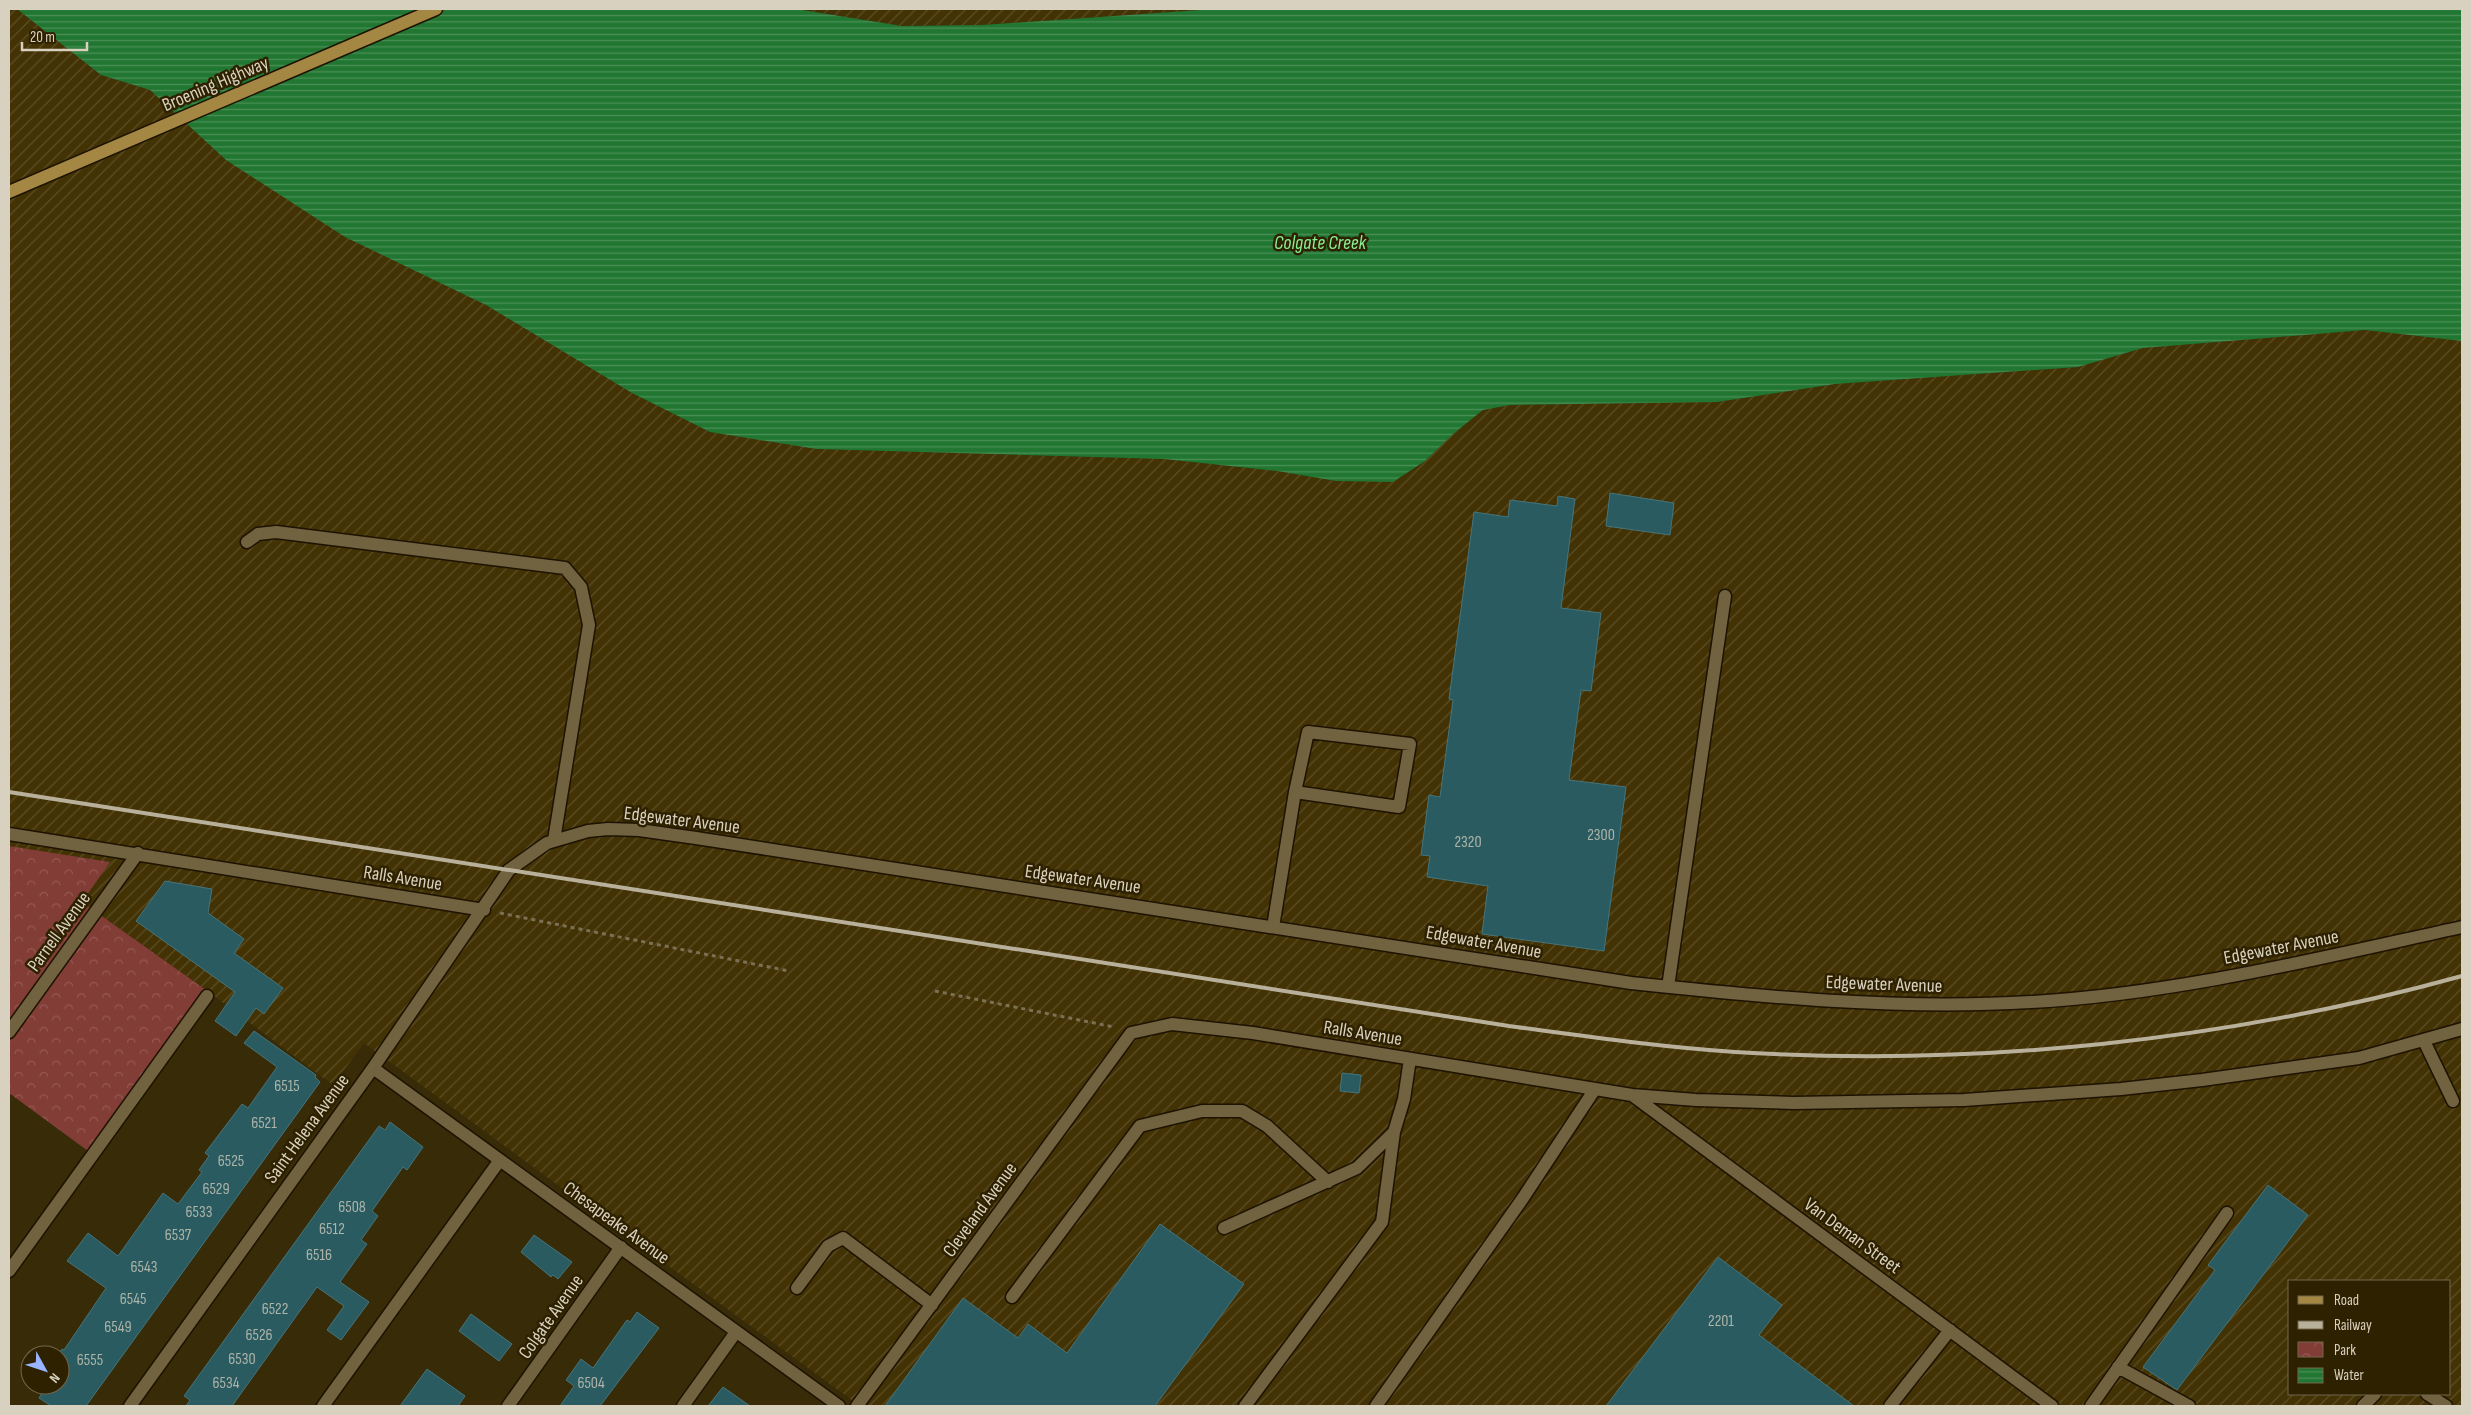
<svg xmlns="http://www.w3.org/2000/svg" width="2471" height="1415" font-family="'Sofia Sans Condensed',sans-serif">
	<defs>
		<pattern id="industrial-furrows" width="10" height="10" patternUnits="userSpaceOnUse" patternTransform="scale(1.25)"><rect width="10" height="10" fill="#423204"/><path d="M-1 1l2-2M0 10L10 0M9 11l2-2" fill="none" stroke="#5d4f27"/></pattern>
		<pattern id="park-crowns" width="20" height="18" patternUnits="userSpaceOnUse" patternTransform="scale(1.25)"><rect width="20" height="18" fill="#833d37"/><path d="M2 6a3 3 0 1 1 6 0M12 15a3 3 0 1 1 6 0" fill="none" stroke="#945852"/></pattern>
		<pattern id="water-rules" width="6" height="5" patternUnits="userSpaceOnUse" patternTransform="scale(1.25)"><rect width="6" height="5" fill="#217732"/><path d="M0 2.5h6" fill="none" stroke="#4b8f57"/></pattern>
	</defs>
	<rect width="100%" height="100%" fill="#382b08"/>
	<path fill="url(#industrial-furrows)" fill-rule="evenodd" d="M9,9h8l84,66 49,15 76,70 260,145 146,88 78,39 106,17 348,10 113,12 59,10 117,-47 30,-24 27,-5 207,-3 118,-18 243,-17 65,-19 222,-18 97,11v1065h-1602l-496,-363 -31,42 -127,-95 -124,-88 27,-40 -100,-16zM2290,1281h160v113h-160z
		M796,9h419l-233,16 -80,1z"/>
	<path fill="url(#park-crowns)" d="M9,846l101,16 -28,40 124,88 -118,161 -79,-58z"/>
	<path fill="url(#water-rules)" d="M17,9h779l106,17 80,-1 233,-16h1247v332l-97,-11 -222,18 -65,19 -243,17 -118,18 -207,3 -27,5 -30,24 -28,27 -32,21 -57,-1 -59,-10 -113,-12 -348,-10 -106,-17 -78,-39 -146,-88 -141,-68 -119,-77 -76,-70 -49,-15z"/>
	<path fill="#2a5b61" stroke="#45757c" d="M1610,493l64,10 -4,32 -64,-9z
		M1558,496l17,3 -14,109 40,5 -10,78 -10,-1 -12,90 57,7 -22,164 -122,-17 6,-48 -61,-9 3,-21 -9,-1 8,-60 11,2 13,-97 -4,-1 25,-187 34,5 2,-17 47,6z
		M165,881l47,8 -4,24 36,26 -10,14 49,35 -19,26 -8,-6 -20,28 -21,-15 20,-29 -99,-71z
		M254,1031l62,44 -1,2 5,5 -234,324h-35l-12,-8 5,-8 -7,-5h23v-30h-2l4,-6 2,1 42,-62 -39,-27 21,-28 30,23 45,-63 15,11 24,-32 -3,-2 10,-14 -4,-3 37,-49 6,4 29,-41 -33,-24z
		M1342,1073l19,2 -2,18 -19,-2z
		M390,1122l33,25 -16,23 -4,-3 -31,44 6,5 -17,24 6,4 -27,38 29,20 -28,38 -14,-10 17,-24 -27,-19 -85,119h-46l4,-6 -6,-4 195,-270 6,4z
		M2268,1185l40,30 -131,175 -34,-23 72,-97 -7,-5z
		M1160,1224l84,60 -89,122h-270l78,-108 55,40 10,-14 39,29z
		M534,1235l38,27 -14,17 -5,-4 -2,2 -30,-25z
		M1718,1257l64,48 -23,30 95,71h-248z
		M637,1312l22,16 -59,78h-40l14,-20 -8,-6 15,-21 12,9 34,-48 3,2z
		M471,1314l41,30 -13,17 -40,-30z
		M427,1369l38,27 -7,10h-58z
		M723,1387l27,19h-42z"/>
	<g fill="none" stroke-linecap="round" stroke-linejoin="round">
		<defs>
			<path id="minor" d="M247,542l11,-8 18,-2 289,36 16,19 8,38 -35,215
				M9,834l475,76
				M1273,927l22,-135 13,-60 102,12 -11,63 -104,-15
				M1668,987l57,-391
				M9,1032l129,-179
				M2424,1041l29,60
				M373,1068l466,338
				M1632,1095l420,311
				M1224,1228l133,-60 37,-36 10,-33 6,-40
				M9,1271l198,-275
				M797,1288l31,-42 15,-8 89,67
				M1012,1297l128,-171 62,-15h40l25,15 61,56
				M2118,1367l71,39
				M2427,1394l19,12
				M130,1406l243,-338 136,-198 38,-27 41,-12 20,-2 31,1 57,8 935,145c132,14 266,27 400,19 145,-8 289,-44 431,-75
				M323,1406l177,-246
				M508,1406l113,-159
				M683,1406l53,-74
				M857,1406l274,-373 41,-9 81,9 379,62 64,5 98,3 170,-3 157,-11 81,-9 157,-22 103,-29
				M1245,1406l137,-184 12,-90
				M1376,1406l147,-208 72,-109
				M1890,1406l60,-76
				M2091,1406l136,-193
				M2363,1406l12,-12"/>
			<path id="major" d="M9,192l427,-183"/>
		</defs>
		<use href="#minor" stroke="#1d1300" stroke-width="15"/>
		<use href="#major" stroke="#1d1300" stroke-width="15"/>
		<path stroke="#7b7054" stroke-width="3" stroke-dasharray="4 4" stroke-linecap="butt" d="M500,913l289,58
			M935,991l179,36"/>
		<use href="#minor" stroke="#716240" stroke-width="12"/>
		<use href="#major" stroke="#a48742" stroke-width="12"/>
		<path stroke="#b9b09b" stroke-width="4" d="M9,792l1500,234c75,10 150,21 226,26 243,15 492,-11 727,-76"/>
	</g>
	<g text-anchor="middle" stroke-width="5" stroke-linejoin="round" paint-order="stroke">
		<g font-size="16" fill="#adb4a8">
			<text x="1601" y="840">2300</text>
			<text x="1468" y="847">2320</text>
			<text x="287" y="1091">6515</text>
			<text x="264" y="1128">6521</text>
			<text x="231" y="1166">6525</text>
			<text x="216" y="1194">6529</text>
			<text x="352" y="1212">6508</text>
			<text x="199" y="1217">6533</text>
			<text x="332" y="1234">6512</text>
			<text x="178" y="1240">6537</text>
			<text x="319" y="1260">6516</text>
			<text x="144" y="1272">6543</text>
			<text x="133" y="1304">6545</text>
			<text x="275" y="1314">6522</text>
			<text x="1721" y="1326">2201</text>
			<text x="118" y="1332">6549</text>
			<text x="259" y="1340">6526</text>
			<text x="242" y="1364">6530</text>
			<text x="90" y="1365">6555</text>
			<text x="226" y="1388">6534</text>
			<text x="591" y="1388">6504</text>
		</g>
		<g font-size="19" fill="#d9d1bf" stroke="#2e2100">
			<text transform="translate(215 83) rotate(-23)" y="7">Broening Highway</text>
			<text transform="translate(682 819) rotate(7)" y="7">Edgewater Avenue</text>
			<text transform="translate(403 877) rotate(9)" y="7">Ralls Avenue</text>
			<text transform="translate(1083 878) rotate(8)" y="7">Edgewater Avenue</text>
			<text transform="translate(58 931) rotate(-54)" y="7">Parnell Avenue</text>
			<text transform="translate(1484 941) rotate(10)" y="7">Edgewater Avenue</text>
			<text transform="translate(2281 946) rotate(-11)" y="7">Edgewater Avenue</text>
			<text transform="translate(1884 983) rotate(2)" y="7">Edgewater Avenue</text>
			<text transform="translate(1363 1032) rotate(9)" y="7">Ralls Avenue</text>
			<text transform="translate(306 1128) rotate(-54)" y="7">Saint Helena Avenue</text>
			<text transform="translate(979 1209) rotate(-54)" y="7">Cleveland Avenue</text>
			<text transform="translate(617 1222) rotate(36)" y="7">Chesapeake Avenue</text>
			<text transform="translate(1853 1235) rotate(36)" y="7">Van Deman Street</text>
			<text transform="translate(550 1316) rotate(-55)" y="7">Colgate Avenue</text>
		</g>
		<g font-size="20" font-style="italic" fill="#86f093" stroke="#2e2100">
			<text x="1320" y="249">Colgate Creek</text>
		</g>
	</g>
	<rect width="2471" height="1415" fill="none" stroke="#d9d1bf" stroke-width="20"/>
	<rect x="2288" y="1280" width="162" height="115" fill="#2e2100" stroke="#72674c"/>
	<rect x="2298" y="1296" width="25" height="8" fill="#a48742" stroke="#72674c"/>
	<text x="2334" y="1305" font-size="15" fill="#d9d1bf">Road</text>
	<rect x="2298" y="1321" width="25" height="8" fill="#b9b09b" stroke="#72674c"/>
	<text x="2334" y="1330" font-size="15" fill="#d9d1bf">Railway</text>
	<rect x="2298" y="1342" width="25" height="15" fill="url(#park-crowns)" stroke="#72674c"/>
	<text x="2334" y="1355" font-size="15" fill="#d9d1bf">Park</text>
	<rect x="2298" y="1368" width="25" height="15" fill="url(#water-rules)" stroke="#72674c"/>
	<text x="2334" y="1380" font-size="15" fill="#d9d1bf">Water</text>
	<g transform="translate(45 1370) rotate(130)"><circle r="24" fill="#2e2100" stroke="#72674c"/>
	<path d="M0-4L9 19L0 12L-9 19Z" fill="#98b5fd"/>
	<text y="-8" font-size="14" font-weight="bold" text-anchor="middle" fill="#d9d1bf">N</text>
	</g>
	<path d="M22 42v8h65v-8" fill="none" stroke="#d9d1bf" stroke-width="2.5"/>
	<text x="30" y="42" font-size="15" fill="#d9d1bf" stroke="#2e2100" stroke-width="4" paint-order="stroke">20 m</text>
</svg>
